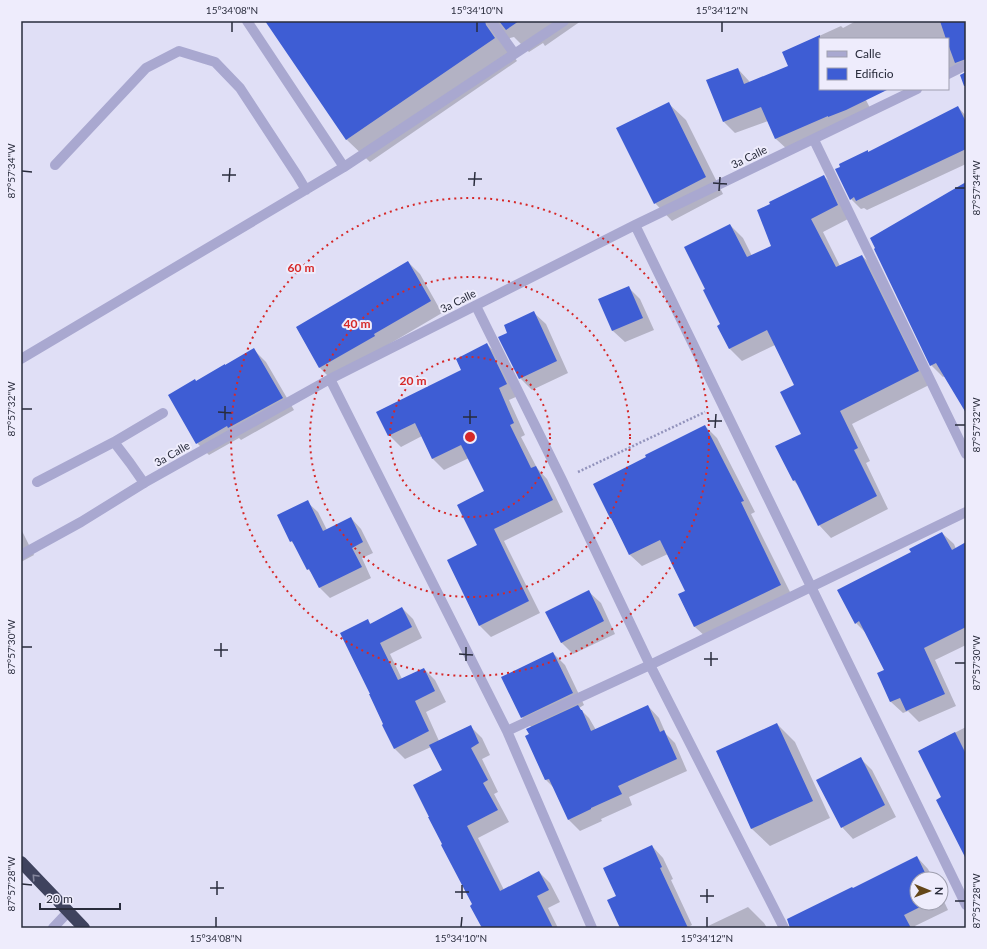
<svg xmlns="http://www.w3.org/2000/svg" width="987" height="949" font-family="Lato,sans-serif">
	<rect width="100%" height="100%" fill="#e0dff6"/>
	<path fill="#0003" d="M266,21h315l-36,25 -2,-3 -14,9 -15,-15 -4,1 -2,3 -1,5 10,15 -147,101 -23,-22z
		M856,21h110v42l-18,15v-39h-128v50h53l-10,5 10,20 -85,36 -12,-11 -8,-18 -33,12 -11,-11 14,-53 11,12 1,2 40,-17 -6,-14 57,-26 2,2z
		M668,103l18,17 37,74 -51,27 -17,-18z
		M958,107l8,9v48l-99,46 -3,-2 -3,1 -10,-10 18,-46z
		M824,176l12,13 14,29 -27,14 17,34 22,-10 13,12 56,116 -79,40 18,37 -4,2 22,46 -57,29 -12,-13 -20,-39 -6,-6 9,-46 -6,-48 -21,-41 -33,16 -13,-13 -8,-23 -15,-35 24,-65 13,13 9,18 20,-10z
		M966,183v228l-21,-35 -2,1 -12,-12z
		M408,262l12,12 22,39 -56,33 -54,34 -12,-12 -23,-40z
		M628,287l12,12 14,31 -29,12 -12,-11 -13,-31z
		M534,313l12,11 22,49 -36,17 -12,-12 -12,-45z
		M487,344l11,12 20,40 -9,4 16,35 -4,2 16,31 10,11 16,33 -59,29 36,72 -49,24 -11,-11 -1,-80 6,-54 -16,-34 -25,12 -11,-11 -11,-23 -21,11 -12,-12 74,-64z
		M254,350l12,12 28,48 -53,30 -2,-2 -30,17 -12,-12 -1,-61z
		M705,426l12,12 38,74 -4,2 41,82 -85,42 -12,-11 -16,-32 7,-4 -18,-37 -26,12 -12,-11 -17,-34 -3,-3z
		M307,502l11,10 9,18 24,-12 10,11 12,24 -11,5 9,20 -41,20 -10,-10 -6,-12 -6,-7 -12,-23 -5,-5z
		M21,529l13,26 -13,7z
		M942,533l12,11 2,5 10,-6v102l-31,15 21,46 -37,16 -11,-11 -5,2 -12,-11 -13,-28 7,-3 -18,-37 -11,-11 56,-71z
		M589,592l12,11 14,31 -42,20 -12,-12z
		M402,608l11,11 9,19 -32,16 12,25 22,-10 11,11 11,22 -20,10 13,29 31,-15 12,12 8,17 -8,4 16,33 -4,2 15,28 -31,16 26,52 35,-18 11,11 10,19 -12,6 10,20h-73l-42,-157 -12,-24 -26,12 -10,-10 -27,-128 3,3z
		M553,653l12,12 19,40 -5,3 10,10 7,12 52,-24 11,12 7,16 9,9 12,28 -58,26 3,8 -31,14 1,2 -22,10 -11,-11 -15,-32 -8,-8 -20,-44 4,-2 2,-6 -10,-11z
		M777,724l18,18 35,76 -60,28 -18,-17 -35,-77z
		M966,727v128l-23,-58 -24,-46z
		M860,758l12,12 24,47 -43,22 -11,-12z
		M652,846l11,12 10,21 -2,1 21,45 -6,3h-65l-4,-31z
		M917,857l11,12 5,10h-16v24h24v-8l7,15 -33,16 1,2h-119l56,-39z
		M748,907l16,16 3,5h-63z"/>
	<path fill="#3e5dd4" d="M265,21h220l1,4 9,13 -149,102z
		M499,21h20l-13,9z
		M940,21h26v38l-11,4 -7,-19v-5h-2z
		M820,35v54h69l-43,21 -18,7v-1l-53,23 -14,-32 -38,15 -17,-42 32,-12 6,16 44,-18 -6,-14z
		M966,72v14h-2l-4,-11z
		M669,102l37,75 -52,27 -38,-76z
		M958,106l8,16v27l-110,52 -2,-4 -4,3 -15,-31 5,-2 -1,-3 29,-14v2z
		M824,175l14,30 -27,14 25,48 26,-12 57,116 -79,40 18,37 -4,2 23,46 -59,30 -23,-46 -2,1 -18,-35 26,-12 -21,-42 14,-7 -27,-55 -38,19 -12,-23 3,-2 -17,-34 2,-1 -21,-42 46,-23 17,33 24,-11 -14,-36 13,-6 -1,-2z
		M966,182v231l-30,-50 -6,3 -56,-117 1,-1 -5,-10z
		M408,261l23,40 -57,33 1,2 -56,32 -23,-41z
		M629,286l14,32 -31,13 -14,-32z
		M534,311l23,50 -38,18 -21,-42 9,-4 -3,-8z
		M487,343l20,41 -8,4 15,35 -4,2 21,43 5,-2 17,34 -59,29 35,72 -50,25 -32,-66 30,-15 -20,-40 27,-14 -23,-46 -29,14 -17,-36 -27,13 -12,-24 85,-42 -5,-11z
		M254,348l29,50 -55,30 -1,-2 -31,18 -28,-49 27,-16 1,2 29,-17v1z
		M705,425l39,76 -3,1 40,83 -87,42 -16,-33 7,-3 -25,-51 -31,15 -18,-37h-1l-17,-34 53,-27 -1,-2z
		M308,500l15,31 28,-14 12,25 -11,6 10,19 -43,21 -10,-19 -2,1 -15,-29 -2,1 -13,-27z
		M942,532l10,18 14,-8v85l-42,21 21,46 -39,17 -6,-13 -10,4 -13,-29 7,-3 -25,-49 -4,3 -18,-34 74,-38 -2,-3z
		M589,590l15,31 -43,22 -16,-31z
		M402,607l10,20 -32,16 18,37 26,-12 11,23 -20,10 14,30 -35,18 -12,-24 1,-1 -14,-30h1l-30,-61 28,-14 2,5z
		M553,652l20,41 -52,25 -20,-41z
		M578,705l3,5h1l9,21 57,-26 12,27 4,-2 13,29 -59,27 4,8 -31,14v1l-23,11 -19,-41 -4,1 -20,-44 4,-2 -3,-5z
		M777,723l36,78 -62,28 -35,-78z
		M471,725l8,18 -8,5 17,32 -5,3 15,27 -31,16 33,65 39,-20 10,19 -12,6 16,32h-71l-12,-22 2,-2 -31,-59 1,-1 -14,-27h1l-16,-32 29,-15 -13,-25z
		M955,732l11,22v105l-30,-59 5,-3 -23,-46z
		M861,757l24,48 -44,23 -25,-48z
		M652,845l10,22 -2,1 28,60h-68l-13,-28 9,-4 -13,-28z
		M917,856l11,23h-11v24h11l-24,12 7,13h-121l-3,-9 65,-32 1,1z"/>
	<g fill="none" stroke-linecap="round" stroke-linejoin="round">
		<path stroke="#9293bc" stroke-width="2.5" stroke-dasharray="2 2" stroke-linecap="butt" d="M578,472l127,-60"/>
		<path stroke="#a9a8d0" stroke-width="10" d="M247,21l97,146
			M491,21l23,32
			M55,165l91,-97 33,-17 36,11 25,26 57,87 9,15
			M21,359l323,-192 220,-146
			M114,442l49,-29
			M37,482l77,-40 16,21 14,20"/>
		<path stroke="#a9a8d0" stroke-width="10" d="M948,74l18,-9
			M814,140l152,314
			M635,225l331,680
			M476,306l86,174 88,185 134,263
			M330,379l177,352 85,197
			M21,555l60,-33 63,-39 57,-32 129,-72 305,-154 282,-136
			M507,731l143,-66 316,-153
			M53,928l15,-16"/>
		<path stroke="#3f435e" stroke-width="12" d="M21,862l63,66"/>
	</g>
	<defs><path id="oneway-chevron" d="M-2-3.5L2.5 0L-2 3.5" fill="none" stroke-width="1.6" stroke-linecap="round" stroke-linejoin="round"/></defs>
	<use stroke="#85879d" href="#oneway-chevron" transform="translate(35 877) rotate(-133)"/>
	<path fill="none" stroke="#292c3c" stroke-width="1.5" d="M232,32v-10M477,32v-10M722,32v-10M22,171l10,1M222,175h14M468,179h14M229,182l1,-14M713,183l14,1M474,186l1,-14M955,188h10M719,191l1,-14M22,409h10M218,412l14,1M463,417h14M225,420v-14M708,421h14M470,424v-14M955,425h10M715,428l1,-14M22,647h10M214,650h14M459,654l14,1M221,657v-14M704,659h14M466,661v-14M955,663h10M711,666v-14M22,884l10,1M210,888h14M455,892h14M217,895v-14M700,896h14M462,899v-14M955,901h10M707,903v-14M216,927v-10M461,927l1,-10M707,927v-10"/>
	<g fill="none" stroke="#d62828" stroke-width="2" stroke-dasharray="2 4">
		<circle cx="470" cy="437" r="80"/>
		<circle cx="470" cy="437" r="160"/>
		<circle cx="470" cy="437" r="239"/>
	</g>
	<g text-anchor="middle" stroke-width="4" stroke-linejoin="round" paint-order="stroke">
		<g font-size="11" fill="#292c3c" stroke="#eeecfc">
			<text transform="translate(749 157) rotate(-26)" y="4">3a Calle</text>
			<text transform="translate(458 301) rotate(-27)" y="4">3a Calle</text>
			<text transform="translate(172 454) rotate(-30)" y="4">3a Calle</text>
		</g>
	</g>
	<circle cx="470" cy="437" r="6" fill="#d62828" stroke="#eeecfc" stroke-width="2"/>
	<g font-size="12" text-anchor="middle" font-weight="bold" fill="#d62828" stroke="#eeecfc" stroke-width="4" stroke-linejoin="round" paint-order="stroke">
		<text x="301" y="272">60 m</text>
		<text x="357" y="328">40 m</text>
		<text x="413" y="385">20 m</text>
	</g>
	<rect width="987" height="949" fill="none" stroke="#eeecfc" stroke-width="44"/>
	<rect x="819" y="38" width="130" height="52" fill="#eeecfc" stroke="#9f9faf"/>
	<rect x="827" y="51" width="20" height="6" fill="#a9a8d0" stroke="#9f9faf"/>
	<text x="855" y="58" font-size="12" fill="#292c3c">Calle</text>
	<rect x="827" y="68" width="20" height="12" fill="#3e5dd4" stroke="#9f9faf"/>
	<text x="855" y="78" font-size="12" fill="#292c3c">Edificio</text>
	<g transform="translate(929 891) rotate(91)"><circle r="19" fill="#eeecfc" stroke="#9f9faf"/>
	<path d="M0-3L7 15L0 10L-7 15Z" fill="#644719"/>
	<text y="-6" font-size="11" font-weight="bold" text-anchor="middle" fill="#292c3c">N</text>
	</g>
	<path d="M40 903v6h80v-6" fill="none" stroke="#292c3c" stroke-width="2"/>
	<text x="46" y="903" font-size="12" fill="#292c3c" stroke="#eeecfc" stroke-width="3" paint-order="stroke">20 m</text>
	<rect x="22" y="22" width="943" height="905" fill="none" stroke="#292c3c" stroke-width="1.5"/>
	<g font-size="10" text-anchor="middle" fill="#292c3c">
		<text x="232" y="14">15°34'08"N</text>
		<text x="477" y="14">15°34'10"N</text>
		<text x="722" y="14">15°34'12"N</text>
		<text transform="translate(11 171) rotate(-90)" y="4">87°57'34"W</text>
		<text transform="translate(976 188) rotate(-90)" y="4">87°57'34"W</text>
		<text transform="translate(11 409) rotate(-90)" y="4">87°57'32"W</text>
		<text transform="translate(976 425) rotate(-90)" y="4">87°57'32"W</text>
		<text transform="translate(11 647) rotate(-90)" y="4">87°57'30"W</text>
		<text transform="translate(976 663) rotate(-90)" y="4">87°57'30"W</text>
		<text transform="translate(11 884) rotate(-90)" y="4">87°57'28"W</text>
		<text transform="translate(976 901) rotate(-90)" y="4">87°57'28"W</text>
		<text x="216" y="942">15°34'08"N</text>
		<text x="461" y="942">15°34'10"N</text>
		<text x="707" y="942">15°34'12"N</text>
	</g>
</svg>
